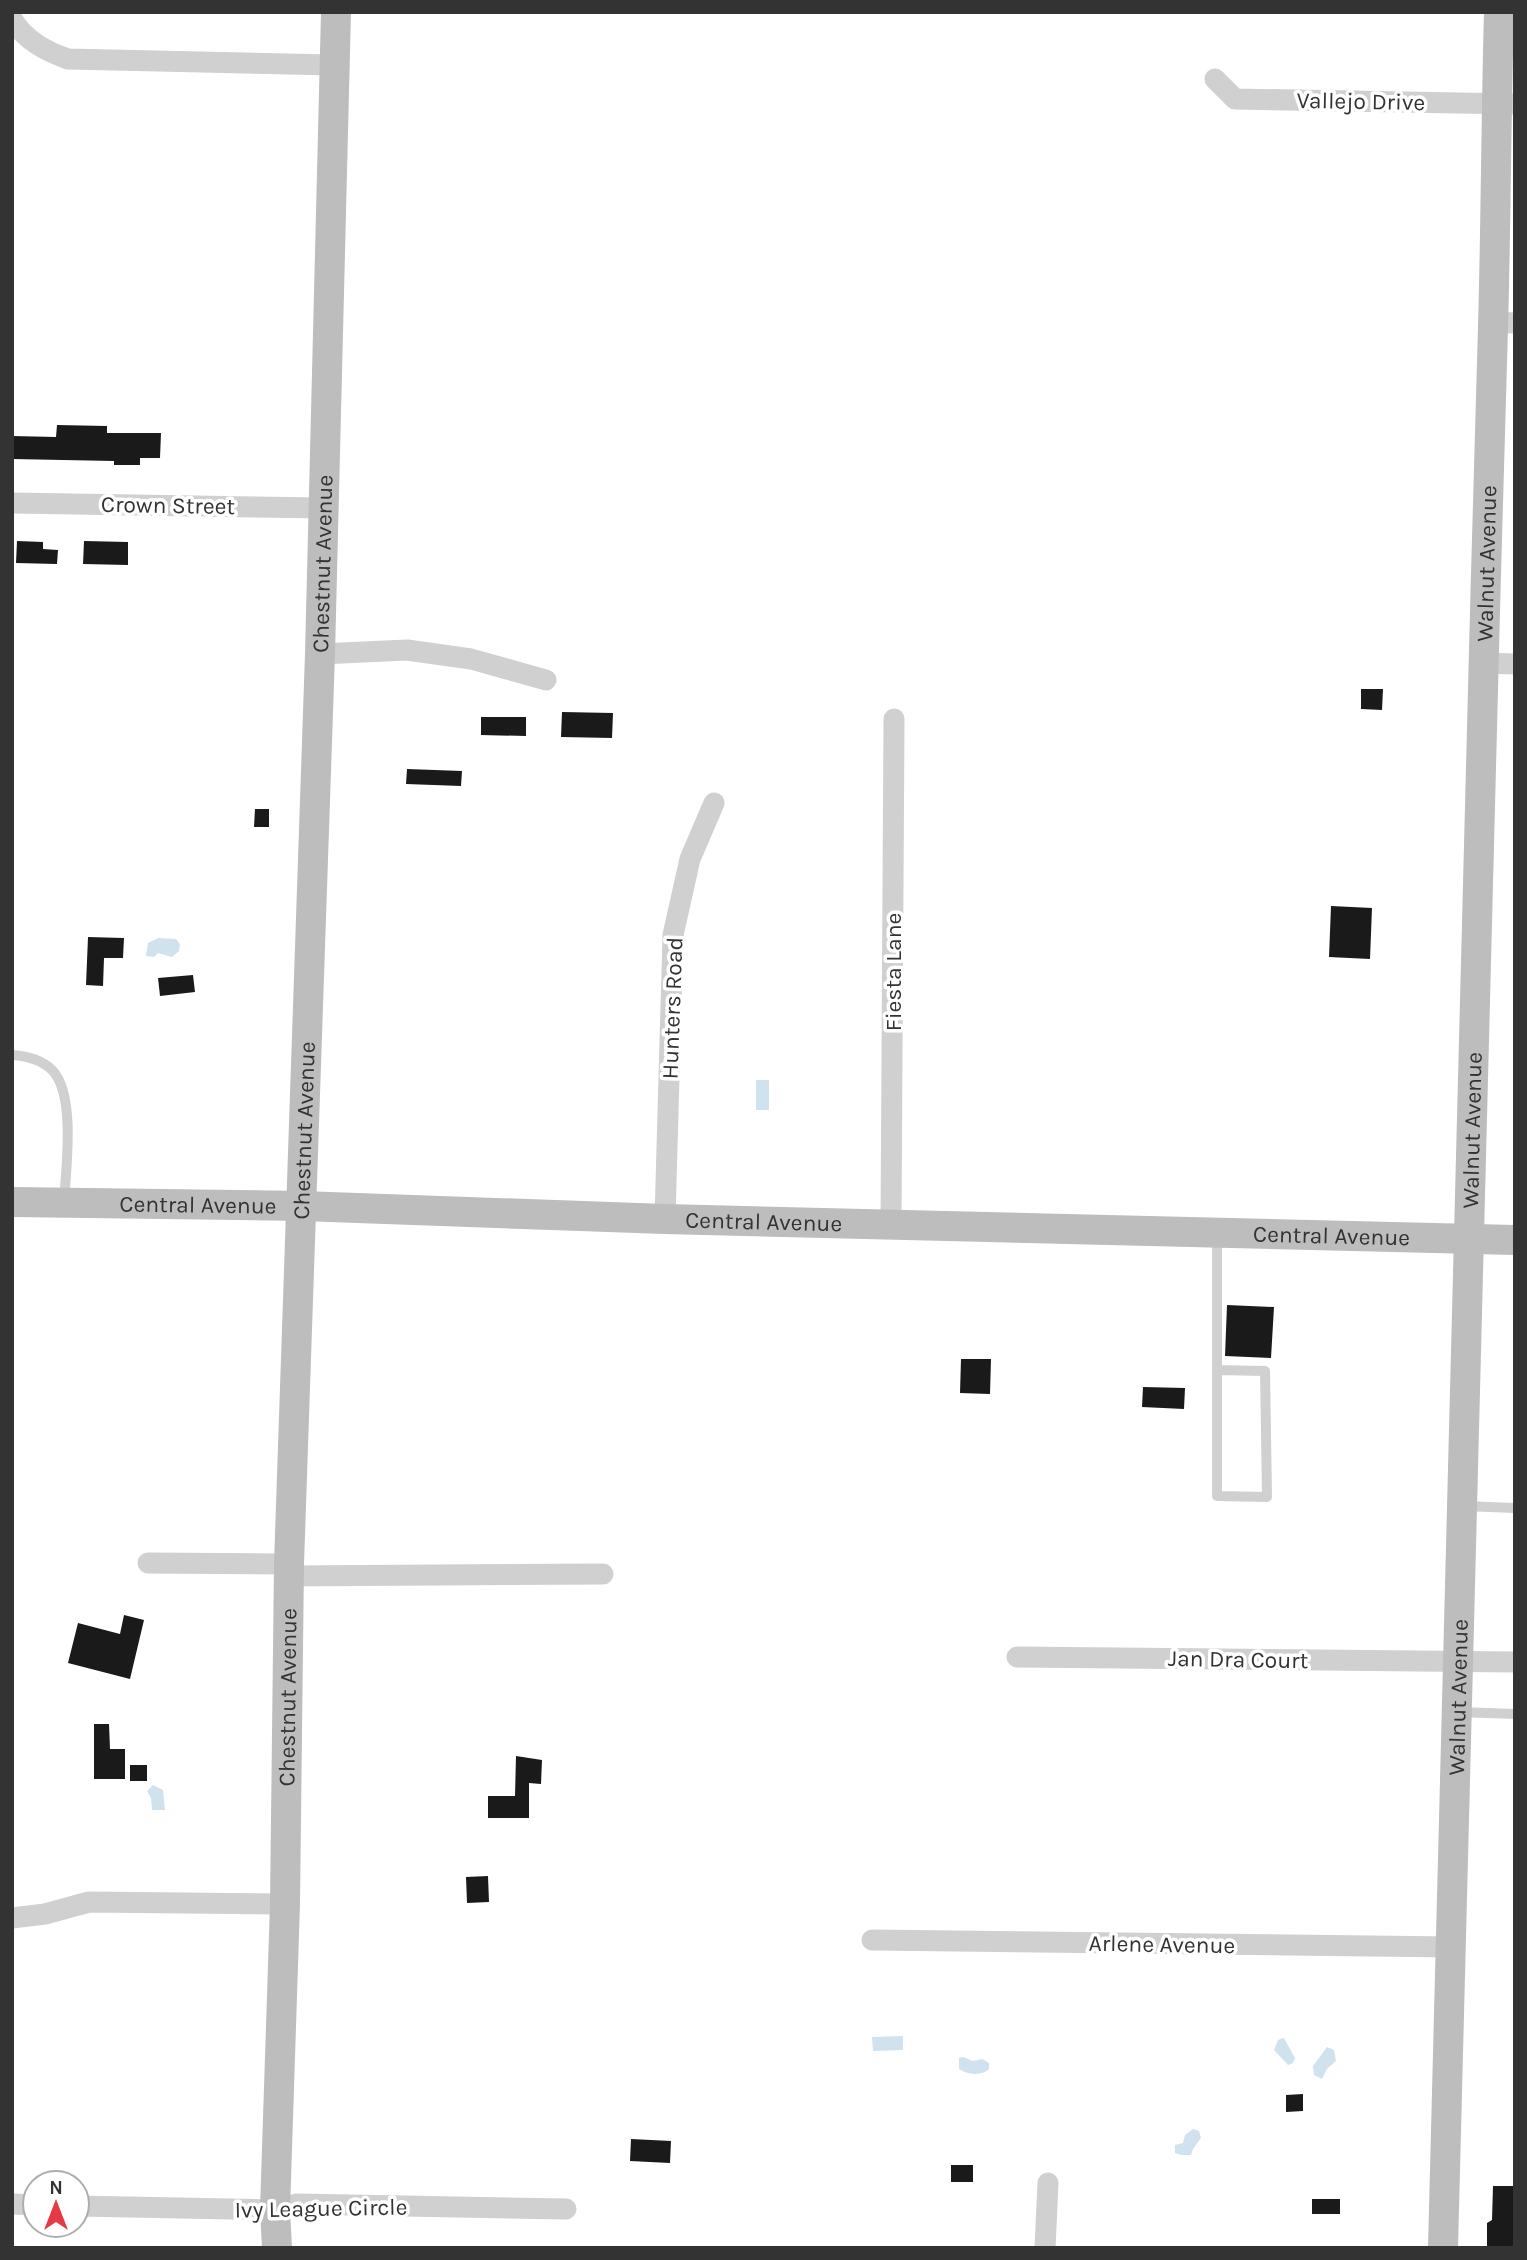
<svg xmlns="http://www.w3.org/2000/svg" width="1527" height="2260" font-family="Karla,sans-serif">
	<rect width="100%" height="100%" fill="#fff"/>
	<path fill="#cfe2ee" d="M158,938l18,1 4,5 -1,7 -7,6 -14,-4 -4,4 -8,-1 2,-13z
		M756,1080h13v30h-13z
		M153,1785l10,5 2,20h-13l-1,-12 -4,-7z
		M903,2036v14l-30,1 -1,-14z
		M1284,2038l11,20 -2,5 -5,2 -14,-15 4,-10z
		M1327,2047l7,3 2,11 -9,8 -5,10 -8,-4 -1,-9z
		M963,2057l10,4 9,-2 7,4v6c-7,7 -22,6 -30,0v-11z
		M1193,2129l6,2 2,7 -8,11 -2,6h-10l-6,-2v-8l8,-2 2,-8z"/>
	<path fill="#1a1a1a" d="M57,425l50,1v7h54l-1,25h-20v7h-26v-4l-102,-2v-23l44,1z
		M17,541l26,1v7l15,1 -1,14 -41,-1z
		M84,541l44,1v23l-45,-1z
		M1361,689h22l-1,21 -21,-1z
		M562,712l51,1 -1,25 -51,-1z
		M481,717h45v19l-45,-1z
		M407,769l55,2 -1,15 -55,-2z
		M255,809h14v18h-15z
		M1331,906l41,2 -2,51 -41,-2z
		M88,937l36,1 -1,20h-19l-1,28 -17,-1z
		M193,975l2,17 -35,4 -2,-18z
		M1227,1305l47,2 -3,51 -46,-2z
		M961,1359h30l-1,35 -30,-1z
		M1143,1387l42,1 -1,21 -42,-2z
		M124,1615l20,5 -14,59 -62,-16 10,-40 42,11z
		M94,1724h15l1,25h15v30h-31z
		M516,1756l26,4 -1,24 -12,-1v35h-41v-22h27z
		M130,1765h17v16h-17z
		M488,1876l1,26 -22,1 -1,-26z
		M1303,2094v17l-17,1v-17z
		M631,2139l40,2 -1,22 -40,-2z
		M951,2165h22v17h-22z
		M1493,2186h22v62h-28v-25l5,-3z
		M1312,2199h28v15h-28z"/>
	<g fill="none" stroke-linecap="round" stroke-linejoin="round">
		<path stroke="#d0d0d0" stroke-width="10" d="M12,1055c15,1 29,4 40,15 24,24 14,99 12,132
			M1217,1234v262l50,1 -2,-126 -48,-1
			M1464,1506l51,2
			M1459,1712l56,2"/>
		<path stroke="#d0d0d0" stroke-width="21" d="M12,19c13,21 33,32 56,40l266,6
			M1215,79l20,20 280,5
			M1493,322l22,1
			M12,503l312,5
			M320,654l87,-4 64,9 75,21
			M1482,663l33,1
			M665,1219l8,-284 17,-76 24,-56
			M891,1224l3,-505
			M148,1563l141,1
			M289,1576l314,-2
			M1017,1657l498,5
			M12,1918l33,-4 44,-12 196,2
			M872,1940l580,7
			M12,2204l23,1
			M77,2206l198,4 22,-6 269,5
			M1045,2248l3,-65"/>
		<g stroke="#bdbdbd" stroke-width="30">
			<path id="s1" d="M12,1202l290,4 363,13 850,21"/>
			<path id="s2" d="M277,2248l-2,-38 10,-306 4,-340 31,-910 16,-642"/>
			<path id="s3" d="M1443,2248c19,-641 31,-1281 50,-1921 3,-105 3,-210 6,-315"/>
		</g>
	</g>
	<g text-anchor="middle" stroke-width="7" stroke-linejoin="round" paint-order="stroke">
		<g font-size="23" fill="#333" stroke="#fff">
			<text transform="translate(1361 101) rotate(1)" y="8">Vallejo Drive</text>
			<text transform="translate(168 505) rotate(1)" y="8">Crown Street</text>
			<text dy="8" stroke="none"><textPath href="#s2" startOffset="1685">Chestnut Avenue</textPath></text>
			<text dy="8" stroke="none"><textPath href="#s3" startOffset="1685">Walnut Avenue</textPath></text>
			<text transform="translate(893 972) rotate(-90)" y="8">Fiesta Lane</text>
			<text transform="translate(672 1008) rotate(-88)" y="8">Hunters Road</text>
			<text dy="8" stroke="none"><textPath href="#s2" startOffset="1118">Chestnut Avenue</textPath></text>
			<text dy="8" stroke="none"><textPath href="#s3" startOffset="1118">Walnut Avenue</textPath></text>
			<text dy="8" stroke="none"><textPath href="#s1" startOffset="186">Central Avenue</textPath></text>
			<text dy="8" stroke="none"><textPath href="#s1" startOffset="752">Central Avenue</textPath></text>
			<text dy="8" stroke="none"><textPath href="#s1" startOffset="1320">Central Avenue</textPath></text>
			<text transform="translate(1238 1659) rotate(1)" y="8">Jan Dra Court</text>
			<text dy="8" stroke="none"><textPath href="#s2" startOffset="551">Chestnut Avenue</textPath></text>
			<text dy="8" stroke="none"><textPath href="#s3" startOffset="551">Walnut Avenue</textPath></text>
			<text transform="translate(1162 1944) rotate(1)" y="8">Arlene Avenue</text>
			<text transform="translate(321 2208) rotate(-1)" y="8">Ivy League Circle</text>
		</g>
	</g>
	<rect width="1527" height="2260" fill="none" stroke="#333333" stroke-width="28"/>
	<g transform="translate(56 2204)"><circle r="33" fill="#ffffff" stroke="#adadad" stroke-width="2"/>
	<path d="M0-5L12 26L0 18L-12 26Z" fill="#e63946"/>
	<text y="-10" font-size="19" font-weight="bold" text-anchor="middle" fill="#333333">N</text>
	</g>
</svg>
